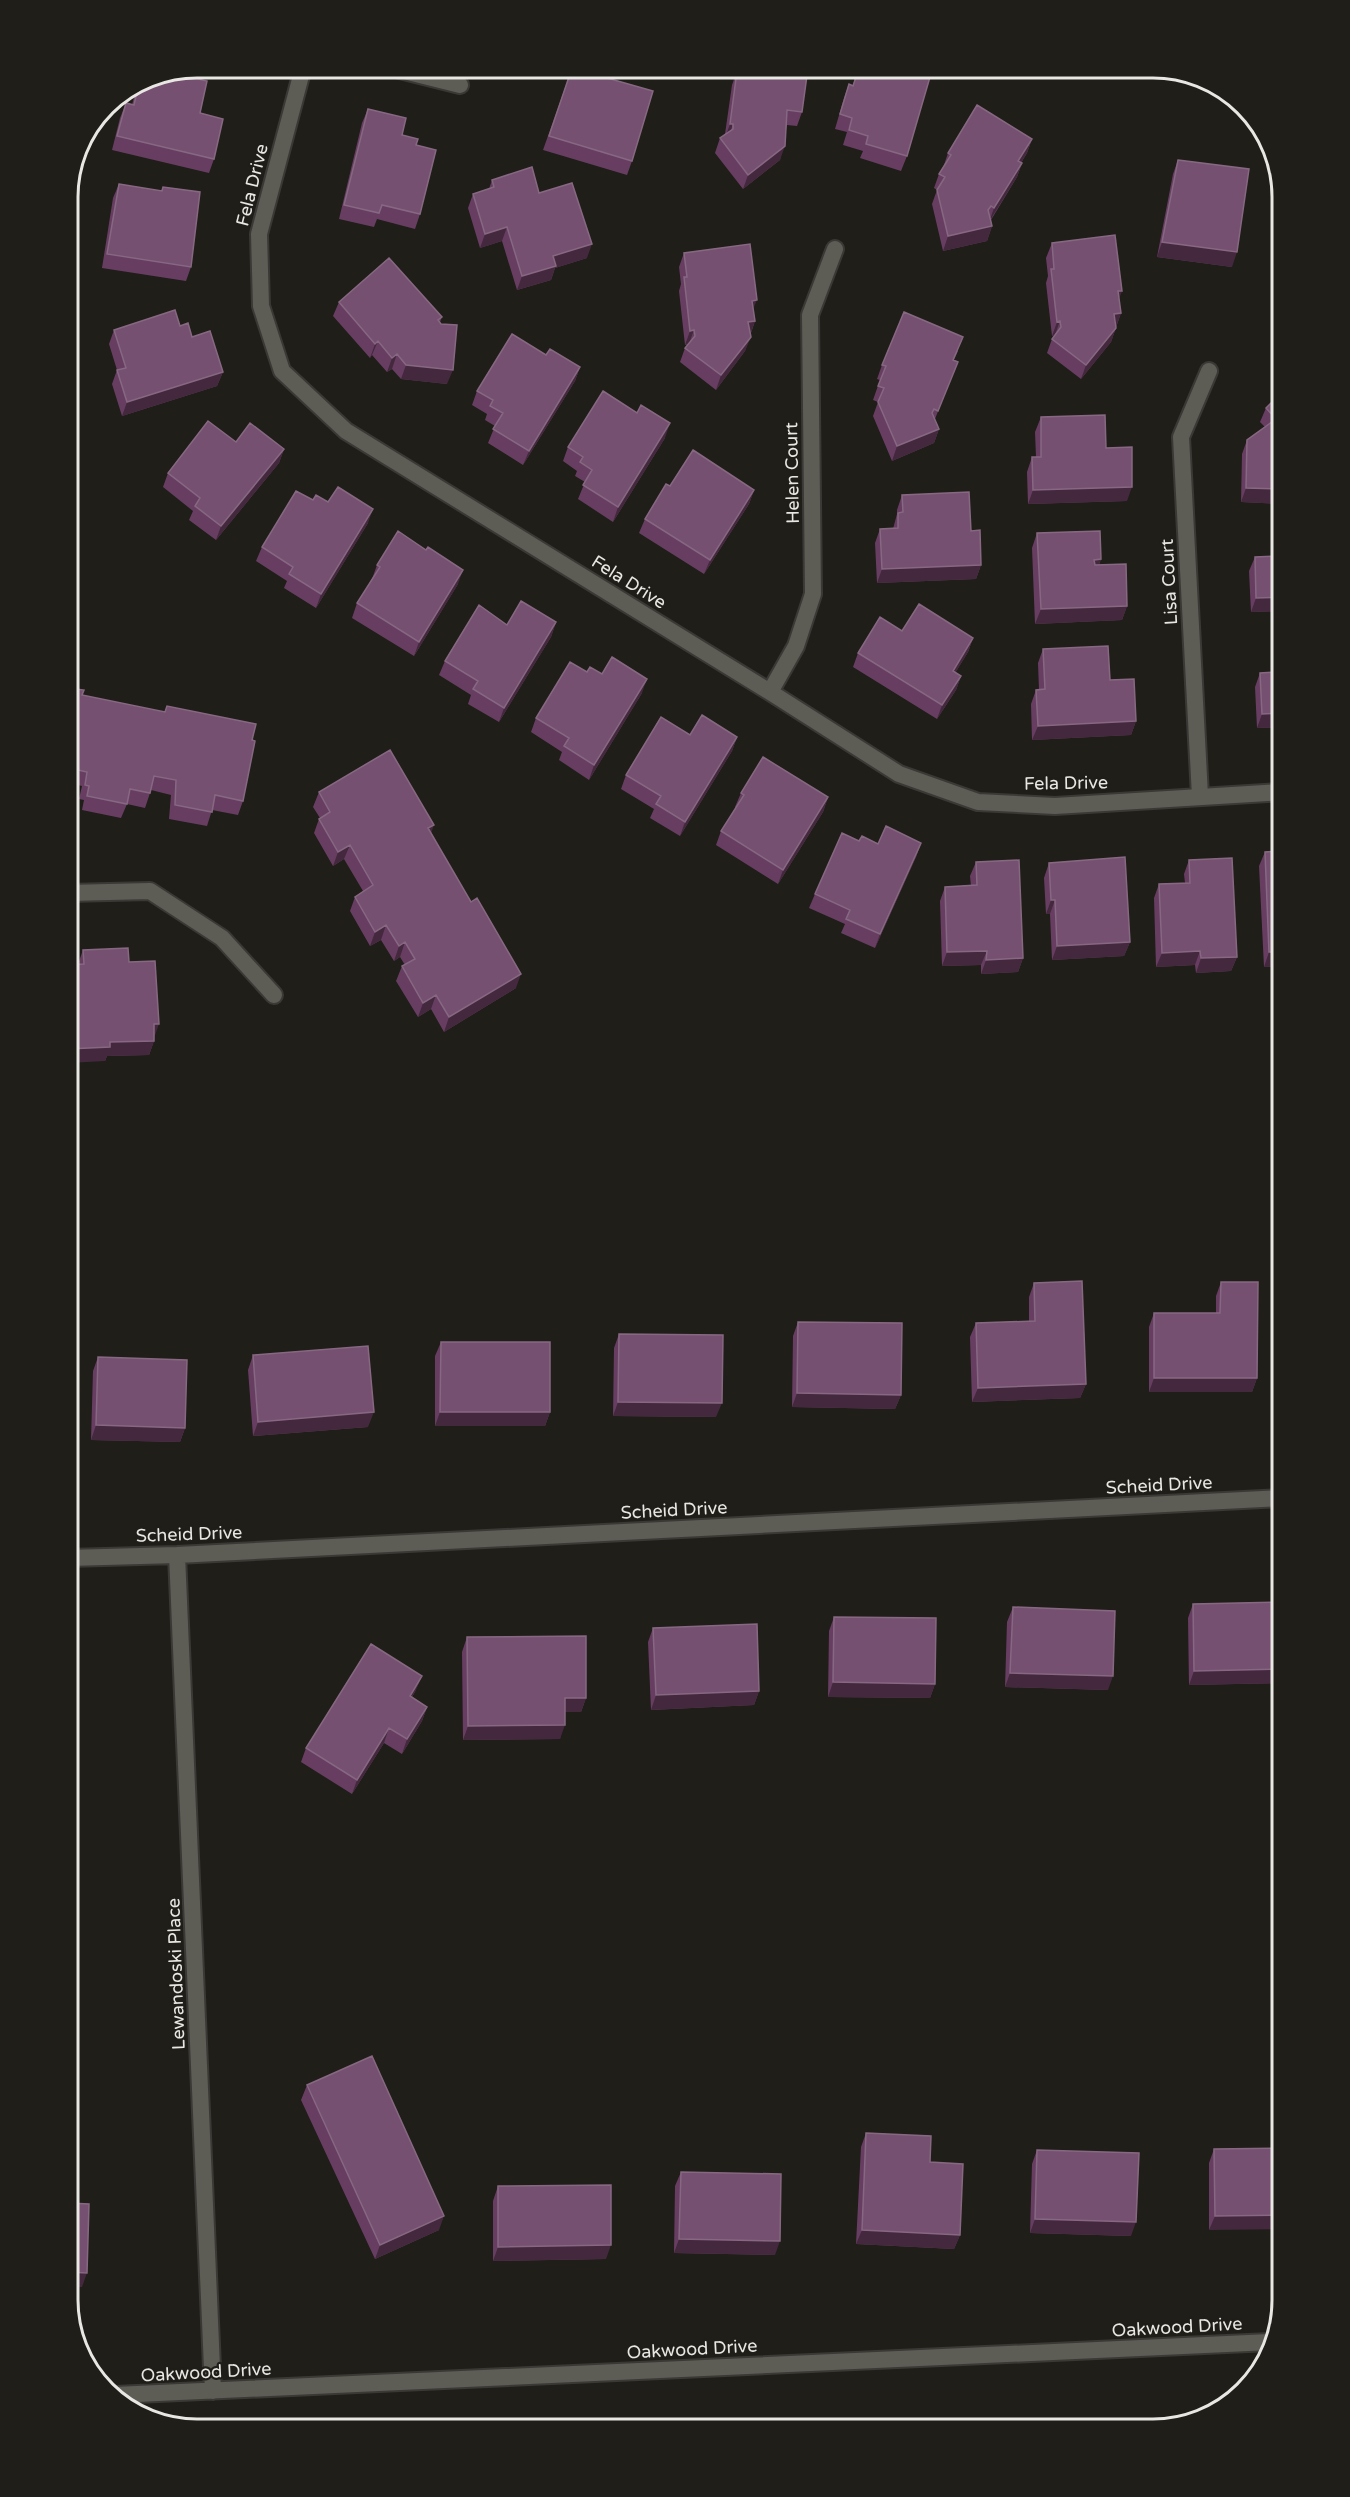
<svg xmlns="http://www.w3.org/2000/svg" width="1350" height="2497" font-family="'Varela Round',sans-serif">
	<rect width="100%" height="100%" fill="#1f1e18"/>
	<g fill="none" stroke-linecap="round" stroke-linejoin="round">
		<defs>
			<path id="minor" d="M303,68l-44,166 2,72 21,65 64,60 424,261 129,82 79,28 77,4 227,-14
				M392,68l68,17
				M770,692l26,-46 17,-52 -3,-279 25,-66
				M1200,796l-19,-359 28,-66
				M68,893l82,-2 72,47 52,57
				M177,1555l36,836
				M68,1558l109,-3 1105,-57
				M115,2395l1155,-53"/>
		</defs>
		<use href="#minor" stroke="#3a3935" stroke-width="20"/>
		<use href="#minor" stroke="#5d5d55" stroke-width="16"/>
	</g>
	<path fill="#673e62" d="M572,68l60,93 -5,14 -84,-25z
		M738,68h70l-6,44 -5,14 -10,-1 -7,35 -37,29 -28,-36 5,-15 5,-4 7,-49z
		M858,68h42l7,88 -6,15 -41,-13 3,-7 -20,-6 4,-13 -12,-3 9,-31 5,-14 4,1z
		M148,77l52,36 14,46 -5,14 -97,-23 8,-32 6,-15 6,2 5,-20z
		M368,109l48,36 4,69 -5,15 -38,-10 -3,8 -35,-8 23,-96z
		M1032,139l-5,14 -6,10h1l-5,14 -26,43 1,6 -5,15 -44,10 -11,-47 5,-14 -3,-2 5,-14 4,-6 5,-15z
		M1178,160l54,107 -75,-10 16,-83z
		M492,180l47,13 48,65 -32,10 -4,12 -34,10 -15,-49 -22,7 -12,-40 5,-14 16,-5z
		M119,184l42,7 2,-4 28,80 -5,14 -84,-13 11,-70z
		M1052,243l67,56 2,14 -10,29 -30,37 -34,-26 5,-14 2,-4 -2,1 -6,-53 2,-7 -2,-18z
		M684,253l69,56 2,12 -10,30 -29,39 -36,-28 5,-14 3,-3h-3l-6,-54 2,-7 -2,-17z
		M1282,269v10h-2z
		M339,302l103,15 -2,5 7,62 -46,-5 -9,-10 -5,3 -15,-17 -2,3 -37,-42z
		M180,326l12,11 31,35 -6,14 -95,30 -10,-32 5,-14 -8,-26 5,-14z
		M958,351l-4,9 -2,16 -17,43 4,10 -5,14 -42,18 -19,-45 5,-14 -5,-2 7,-20 -3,-1 5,-14z
		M546,355l34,12 -5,14 -52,84 -35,-22 7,-17 -10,-6 2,-6 -15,-9 5,-14z
		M1282,392v112l-41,-2 1,-48 5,-14 18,-13 -5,-5 6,-14z
		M1041,417l65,31 21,53 -99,3 -1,-32 5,-15h4l-1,-25z
		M665,438l-52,84 -35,-23 7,-17 -10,-6 2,-5 -14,-10 5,-14z
		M236,442l48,7 -5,14 -63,77 -27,-20 4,-9 -30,-24 5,-14z
		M670,486l84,4 -5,14 -45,70 -65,-41 6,-14z
		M902,495l69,36 10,34 -5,14 -99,4 -2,-40 5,-14h13l4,-15v-4z
		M313,500l15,2 40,21 -52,85 -32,-20 3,-7 -31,-20 6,-14z
		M1276,522h6v89l-31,1 -2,-41 6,-14 17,-1 -1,-20z
		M1037,533l64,26 -2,6 28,41 -5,14 -87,4 -3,-76z
		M377,565l81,19 -44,72 -62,-38 5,-15 15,-24z
		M556,622l-5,15 -52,85 -31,-18 3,-9 -32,-20 6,-14 62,-36z
		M902,631l71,7 -5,14 -13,21 6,3 -5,14 -19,29 -84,-52 5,-14z
		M1282,637v90l-25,1 -2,-41 5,-14 12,-1v-3l5,-13v-4z
		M1043,649l67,31 26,41 -5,14 -99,5 -1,-36 5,-14h3l-1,-27z
		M587,672l15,2 40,19 -53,87 -30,-20 3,-8 -31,-20 5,-14z
		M68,688l14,7 170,45 -9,61 -5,14 -26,-5 -5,16 -38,-7 2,-24 -20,-5 -6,18 -18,-4 -6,14 -39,-8 2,-10 -5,-1 3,-13 -14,-3z
		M737,737l-5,14 -52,85 -30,-18 4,-9 -33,-20 5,-14z
		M319,792l112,42 85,154 -72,44 -13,-23 -13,8 -22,-36 6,-15 3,-1 -5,-8 -6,4 -13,-21 -11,6 -20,-35 5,-14 8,-6 -19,-32 -11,7 -19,-33 5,-14 1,-1 -7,-11z
		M741,793l87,4 -5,15 -45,72 -62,-39 5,-14 15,-23 -1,-1z
		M859,841l19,3 43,-1 -5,14 -41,91 -34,-15 4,-9 -36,-16 6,-14z
		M1282,851v115l-18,1 -5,-101 6,-14z
		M1189,860l48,97 -6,14 -35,2 -1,-8 -39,2 -2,-69 5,-14 26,-1 -1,-9z
		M976,862l47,96 -5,14 -37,2v-9l-39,1 -2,-65 5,-14 26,-1 -1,-10z
		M1049,863l81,79 -6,14 -72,4 -2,-46h-4l-2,-36z
		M83,950l46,12 25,74v5l-5,14 -42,1 -2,5 -27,-97z
		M1221,1282l36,96 -5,14h-103v-65l5,-14h62v-17z
		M1034,1283l52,101 -6,14 -108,4 -2,-65 6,-14 53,-2v-24z
		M798,1322l103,73 -6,14 -103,-2 1,-71z
		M619,1334l97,83 -103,-1 1,-68z
		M441,1342l109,70 -5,14h-110v-70z
		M253,1355l115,72 -115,9 -5,-66z
		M98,1357l87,71 -5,14 -89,-2 2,-69z
		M1282,1602v81l-93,2 -1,-67 5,-14z
		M1013,1607l95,83 -103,-3 2,-65z
		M834,1617l101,67 -5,14 -102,-1 1,-66z
		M653,1628l106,63 -5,14 -103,5 -3,-68z
		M467,1637l119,61 -5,14h-16l-5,27 -97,1 -1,-88z
		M416,1690l-4,7 15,10 -5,14 -20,33 -18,-11 -32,51 -51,-32 5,-14z
		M307,2085l132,145 -64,29 -74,-159z
		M866,2133l64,29 30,73 -6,14 -98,-5 5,-97z
		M1282,2148l-73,82v-67l5,-14z
		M1037,2150l94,86 -101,-3 2,-69z
		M681,2172l94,83 -101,-2 1,-67z
		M498,2186l108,73 -113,2v-60z"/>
	<path fill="#44293e" d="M730,124h3l-5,14h-3z
		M1032,139l-5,14 -14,22 5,-14z
		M785,146l-5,14 -37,29 5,-14z
		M1022,163l-5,14 -28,45 5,-14z
		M992,226l-5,15 -44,10 5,-15z
		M507,227l-5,14 -22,7 5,-14z
		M1162,242l75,10 -5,15 -75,-10z
		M592,244l-5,14 -32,10 -4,12 -34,10 5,-14 31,-20z
		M1118,291h4l-5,14z
		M757,300l-6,14 1,-13z
		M1121,313l-5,14 -2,-13z
		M755,321l-5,14 -2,-13z
		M1060,321l-5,14 -3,1 5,-14z
		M1116,328l-5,14 -30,37 5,-14z
		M694,330l-5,14 -4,1 5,-14z
		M751,337l-6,14 -29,39 5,-15z
		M378,341l-6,14 -2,3 5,-14z
		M397,354l-5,15 -5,3 5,-14z
		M406,365l47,5 -6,14 -46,-5z
		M580,367l-5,14 -52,84 6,-14z
		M223,372l-6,14 -95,30 5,-14z
		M670,423l-5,15 -52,84 5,-15z
		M939,429l-5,14 -42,18 5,-15z
		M284,449l-5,14 -63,77 5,-14z
		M1132,487l-5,14 -99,3 5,-14z
		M1246,488l36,1v15l-41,-2z
		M754,490l-5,14 -45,70 6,-14z
		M373,509l-5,14 -52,85 5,-14z
		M1277,549h4l-5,14h-4z
		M1101,559l-5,14 -2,-13z
		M981,565l-5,14 -99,4 5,-14z
		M463,570l-5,14 -44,72 5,-14z
		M1282,597v14l-31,1 5,-14z
		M1127,606l-5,14 -87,4 6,-15z
		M556,622l-5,15 -52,85 5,-14z
		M973,638l-5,14 -20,33 5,-14z
		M961,676l-5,14 -19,29 5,-14z
		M647,679l-5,14 -53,87 5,-15z
		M1282,713v14l-25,1 5,-14z
		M1136,721l-5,14 -99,5 6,-14z
		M737,737l-5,14 -52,85 5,-14z
		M828,797l-5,15 -45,72 5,-14z
		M434,825l-5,14 -1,-11z
		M921,843l-5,14 -41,91 5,-14z
		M350,845l-6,14 -11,7 5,-14z
		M1051,900h4l-5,14h-4z
		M386,925l-5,15 -11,6 5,-14z
		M405,942l-5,15 -6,4 5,-15z
		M1130,942l-6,14 -72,4 5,-14z
		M987,951l-6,14 -39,1 5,-14z
		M1200,951l-5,14 -39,2 6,-14z
		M1269,952h13v14l-18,1z
		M1237,957l-6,14 -35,2 5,-15z
		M1023,958l-5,14 -37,2 5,-14z
		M521,974l-5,14 -72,44 5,-15z
		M436,995l-5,14 -13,8 5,-14z
		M154,1024h5l-5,14z
		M154,1041l-5,14 -42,1 -2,5 -37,2v-14l42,-7z
		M1154,1378h103l-5,14h-103z
		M1086,1384l-6,14 -108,4 6,-14z
		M797,1393l104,2 -6,14 -103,-2z
		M618,1402l104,1 -6,14 -103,-1z
		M374,1412l-6,15 -115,9 5,-14z
		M440,1412h110l-5,14h-110z
		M96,1425l89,3 -5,14 -89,-2z
		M1282,1669v14l-93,2 5,-14z
		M1010,1673l103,3 -5,14 -103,-3z
		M422,1676l-6,14 -12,20 6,-14z
		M833,1682l102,2 -5,14 -102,-1z
		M759,1691l-5,14 -103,5 5,-15z
		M565,1698h21l-5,14h-22z
		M427,1707l-5,14 -20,33 5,-15z
		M75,1721l-5,14 -2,1v-14z
		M565,1725l-5,14 -97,1 5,-14z
		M389,1728l-5,15 -32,51 5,-14z
		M1282,2215v14l-73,1 6,-14z
		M444,2216l-5,14 -64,29 5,-14z
		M1035,2219l101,3 -5,14 -101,-3z
		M862,2230l98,5 -6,14 -98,-5z
		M679,2239l101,2 -5,14 -101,-2z
		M611,2245l-5,14 -113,2 5,-14z
		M68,2272l19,1 -5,14h-14z"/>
	<path fill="#755070" stroke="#876882" stroke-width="1.5" d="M572,68l81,23 -21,70 -83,-25z
		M741,68h67l-6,44 -15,-2 -2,36 -37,29 -28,-37 13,-9v-5h-3l7,-53h4z
		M859,68h41l30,9 -23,79 -41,-12 2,-8 -19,-6 3,-12 -12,-4 9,-30 4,2z
		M171,73l36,8 -7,32 23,6 -9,40 -97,-23 9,-33 8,2 5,-22 9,-6z
		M977,105l55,34 -14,22 4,2 -28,45 -3,-2 -3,4 4,16 -44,10 -11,-46 8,-13 -6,-3 12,-19 -3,-2z
		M368,109l38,9 -4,17 16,4 -2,6 20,5 -16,64 -38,-9 -3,8 -35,-8z
		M1178,160l71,9 -12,83 -75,-10z
		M532,167l7,26 33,-10 20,61 -39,12 3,10 -34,10 -15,-49 -22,7 -12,-40 21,-7 -2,-7z
		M119,184l43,7 1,-4 37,5 -9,75 -84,-13z
		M1115,235l7,56h-4l3,22 -7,1 2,14 -30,37 -34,-26 9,-12 -1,-6 -3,1 -6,-53h3l-2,-26z
		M750,244l7,56 -5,1 3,20 -7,1 3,15 -30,38 -36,-27 10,-12 -1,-6 -4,1 -6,-54h3l-3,-24z
		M389,258l53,59 -4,3 3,4 16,1 -4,45 -47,-5 -9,-11 -5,4 -14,-17 -3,3 -36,-42z
		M175,310l5,16 8,-3 4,14 18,-6 13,41 -96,30 -10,-32 9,-2 -12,-38z
		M904,312l59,25 -10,23 5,2 -20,49 -4,-2 -2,4 7,16 -42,17 -19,-44 6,-14 -6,-2 8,-20 -4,-1z
		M512,334l34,21 4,-6 30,18 -51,84 -36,-22 10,-16 -13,-7 3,-6 -16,-9z
		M603,391l34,22 4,-8 29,18 -52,84 -35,-22 9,-15 -12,-8 3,-5 -15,-10z
		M1282,392v97l-36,-1 1,-48 29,-21 -10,-11z
		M1105,415l1,33 26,-1v40l-99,3 -1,-33h9v-40z
		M208,421l28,21 14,-19 34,26 -63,77 -26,-20 5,-8 -32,-25z
		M693,450l61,40 -44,70 -65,-41 21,-35 4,2z
		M338,487l35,22 -52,85 -32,-20 4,-7 -31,-20 34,-56 17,9 3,-5 12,7z
		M969,492l2,39 9,-1 1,35 -99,4 -2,-40 18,-1v-15l5,-1 -1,-17z
		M1276,522h6v75l-26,1 -1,-41 26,-1v-7h-4z
		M398,531l28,19 2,-3 35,23 -44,72 -62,-39 23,-36 -3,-2z
		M1100,531l1,28 -7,1 1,5 31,-1 1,42 -86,3 -4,-76z
		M521,601l35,21 -52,86 -31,-19 5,-8 -33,-20 34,-56 28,20z
		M919,604l54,34 -20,33 8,5 -19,29 -84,-52 22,-36 22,14z
		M1108,646l2,34 24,-1 2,42 -98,5 -2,-36 9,-1 -2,-40z
		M1277,655h5v58l-20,1 -2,-41 18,-1z
		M612,657l35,22 -53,86 -30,-19 5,-8 -33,-20 34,-56 17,10 3,-5 12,7z
		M68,688l16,2 -2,5 83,17 2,-6 89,18 -4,16 3,1 -12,60 -28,-6 -3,17 -37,-7 1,-25 -22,-4 -4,17 -20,-4 -3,15 -40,-8 2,-10 -4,-1 2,-13 -18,-4 -1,5z
		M702,715l35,22 -52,85 -29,-18 5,-8 -35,-21 35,-58 29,18z
		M390,750l44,75 -6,3 43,74 6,-4 44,76 -72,43 -13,-22 -13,8 -21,-37 13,-7 -10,-17 -6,4 -13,-21 -11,7 -20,-35 18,-12 -23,-40 -12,7 -19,-33 11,-7 -11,-20z
		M763,757l65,40 -45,73 -62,-39 23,-36 -3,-2z
		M886,826l35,17 -41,91 -34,-15 4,-9 -35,-16 27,-61 17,8 3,-5 16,8z
		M1282,851v101h-13l-4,-100z
		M1125,857l5,85 -73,4 -2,-46h-4l-2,-37z
		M1232,858l5,99 -36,1 -1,-7 -38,2 -3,-69 31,-1 -1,-23z
		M1019,860l4,98 -37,2 1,-9 -40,1 -2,-65 32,-2 -1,-23z
		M128,948l1,14 26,-1 4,63h-5v17l-44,1v5l-42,2v-84l16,-1 -1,-14z
		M1082,1281l4,103 -108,4 -2,-65 59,-2 -1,-38z
		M1221,1282h37l-1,96h-103v-65h66z
		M798,1322l104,1 -1,72 -104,-2z
		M619,1334l104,1 -1,68 -104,-1z
		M441,1342h109v70h-110z
		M368,1346l6,66 -116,10 -5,-67z
		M98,1357l89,3 -2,68 -89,-3z
		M1282,1602v67l-88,2 -1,-67z
		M1013,1607l102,4 -2,65 -103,-3z
		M834,1617l102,1 -1,66 -102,-2z
		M757,1624l2,67 -103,4 -3,-67z
		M586,1636v62h-21v27l-97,1 -1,-89z
		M371,1644l51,32 -12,20 17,11 -20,32 -18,-11 -32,52 -51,-32z
		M68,1655h3l4,66 -7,1z
		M372,2056l72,160 -64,29 -73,-160z
		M866,2133l65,3 -1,26 33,2 -3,71 -98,-5z
		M1282,2148v67l-67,1 -1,-67z
		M1037,2150l102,3 -3,69 -101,-3z
		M681,2172l100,2 -1,67 -101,-2z
		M611,2185v60l-113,2v-61z
		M68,2203l21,1 -2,69 -19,-1z"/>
	<g text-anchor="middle" stroke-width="4.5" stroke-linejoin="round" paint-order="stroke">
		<g font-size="18" fill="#e8e7e3" stroke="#1f1e18">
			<text transform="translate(252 185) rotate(-76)" y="6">Fela Drive</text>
			<text transform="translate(792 473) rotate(-91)" y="6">Helen Court</text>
			<text transform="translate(629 582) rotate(32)" y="6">Fela Drive</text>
			<text transform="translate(1169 582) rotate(-93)" y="6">Lisa Court</text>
			<text transform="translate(1066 783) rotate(-1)" y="6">Fela Drive</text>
			<text transform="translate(1159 1485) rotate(-3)" y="6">Scheid Drive</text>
			<text transform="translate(674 1510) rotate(-3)" y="6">Scheid Drive</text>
			<text transform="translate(189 1534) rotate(-2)" y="6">Scheid Drive</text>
			<text transform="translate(176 1974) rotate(-92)" y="6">Lewandoski Place</text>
			<text transform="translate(1177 2327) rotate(-3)" y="6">Oakwood Drive</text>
			<text transform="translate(692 2349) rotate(-3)" y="6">Oakwood Drive</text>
			<text transform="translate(206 2372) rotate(-3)" y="6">Oakwood Drive</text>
		</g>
	</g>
	<path d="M0 0H1350V2497H0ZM197 78H1153A119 119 0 0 1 1272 197V2300A119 119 0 0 1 1153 2419H197A119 119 0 0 1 78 2300V197A119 119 0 0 1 197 78Z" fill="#1f1e18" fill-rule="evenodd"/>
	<path fill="none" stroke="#e8e7e3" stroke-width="3" d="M197 78H1153A119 119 0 0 1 1272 197V2300A119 119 0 0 1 1153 2419H197A119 119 0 0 1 78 2300V197A119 119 0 0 1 197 78Z"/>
</svg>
